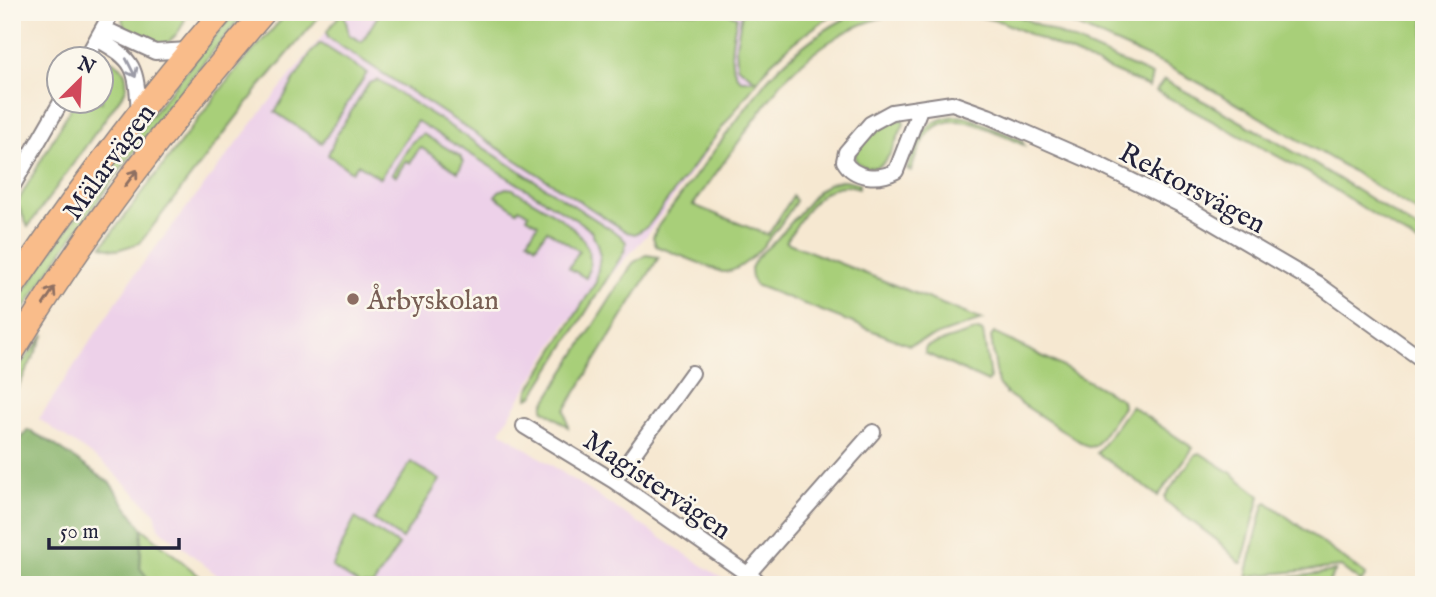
<svg xmlns="http://www.w3.org/2000/svg" width="1436" height="597" font-family="'IM FELL English',serif">
	<rect width="100%" height="100%" fill="#fbf7ec"/>
	<filter id="ink" filterUnits="userSpaceOnUse"><feTurbulence type="fractalNoise" baseFrequency=".0143" numOctaves="2"/><feDisplacementMap in="SourceGraphic" scale="14" xChannelSelector="R" yChannelSelector="G"/><feConvolveMatrix kernelMatrix="1 2 1 2 8 2 1 2 1" color-interpolation-filters="sRGB"/></filter>
	<filter id="wash" filterUnits="userSpaceOnUse"><feTurbulence type="fractalNoise" baseFrequency=".00686" numOctaves="4" result="noise"/><feDisplacementMap in="SourceGraphic" scale="28" xChannelSelector="R" yChannelSelector="G"/><feGaussianBlur stdDeviation="1.57" result="paint"/><feColorMatrix in="noise" values="0 0 0 0 0 0 0 0 0 0 0 0 0 0 0 0 0 1.4 0 .05"/><feComposite in="paint" operator="in"/></filter>
	<g filter="url(#wash)">
		<rect width="100%" height="100%" fill="#f6e8d1"/>
		<path fill="#edd1e9" d="M342,12l402,1 -8,33 21,34 -109,154 -82,90 -66,107 232,154h-503l-71,-58 -3,-14 -48,-47 -68,-47 96,-145 127,-163z"/>
		<path fill="#a8cf79" stroke="#65785a" stroke-width="2" d="M126,12h61c-3,14 -12,28 -26,34l-35,-16 -4,-10z
			M236,12h9c-84,101 -163,204 -233,316v-19c70,-102 142,-203 224,-297z
			M288,12h35l-64,76 -119,155 -23,7 -15,-4 133,-175z
			M342,12h2l5,23 13,7 18,-30h346l11,5c-4,19 -12,49 4,63h15l-19,-14 -1,-20 6,-34h94l-42,30 -23,21 -123,163 -13,8 -8,-2 -294,-191 -5,-4 -1,-6z
			M858,12h51c-52,7 -92,33 -127,70l-89,123 75,30 25,-39 3,5c-13,21 -48,73 -74,71l-66,-26 -3,-9 5,-11 109,-146c25,-28 57,-52 91,-68z
			M960,12h49l143,63 -3,12 -147,-65z
			M1045,12h377l2,2v202l-80,-50 -135,-78 -44,-23z
			M320,43l47,30 -45,70 -47,-31 35,-58z
			M106,59c18,4 23,16 19,32l-97,136 -11,-24 57,-101h28v-42z
			M378,80l243,156 5,6 -2,10 -91,144 -5,2 1,-8 67,-108 4,-26 -3,-12 -6,-13 -10,-8 -164,-102 -37,57 -22,-14 -6,8 -24,-17 8,-19 33,-53z
			M1164,80c89,47 177,97 260,154v13l-117,-75 -151,-81z
			M959,116l11,2 51,22 3,5c-28,-11 -72,-42 -97,-10 -8,10 -12,24 -16,36l-4,-2c11,-28 16,-52 52,-53z
			M903,119l1,5c-11,20 -17,58 -48,38l-1,-9c12,-15 28,-31 48,-34z
			M423,134l37,22 3,7 -5,9 -38,-25 -10,16 -4,-2 -10,15 -4,-2 20,-32z
			M844,180l15,3v5c-36,-12 -57,28 -73,54l196,78 -73,25 -154,-60 -3,-6 -1,-11 6,-11 20,-18 41,-48 12,-8z
			M506,188l7,1c30,20 94,45 73,89l-17,-10 10,-17 -32,-21 -11,16 -8,-6 10,-16 -11,-7 2,-3 -10,-6 -2,3 -22,-15 4,-5z
			M646,255l13,2 -94,153 3,17 -25,-18 1,-5 89,-141z
			M978,330l5,2 7,46 -2,4 -63,-29v-4l2,-3z
			M994,333l56,27 72,40 1,7 -28,39 -7,1 -81,-53 -9,-10 -7,-47z
			M45,334l-33,65v-24z
			M1131,406l62,42 -35,48 -61,-43z
			M1200,453l30,19 30,24 -18,67h-2l-22,-22 -53,-40v-5l30,-41z
			M411,462l29,18 -38,59 -28,-19z
			M1267,502l99,73 -5,7 -20,-15 -93,9 -1,-4 17,-68z
			M355,518l44,27 -26,40h-13l-28,-18c9,-16 14,-33 23,-49z
			M142,528l68,57h-57l-13,-16z
			M1336,571l-9,14h-72l3,-3z"/>
		<path fill="#86b269" stroke="#546a52" stroke-width="2" d="M28,430l21,11 61,42 32,45 -2,40 13,17h-141v-135z"/>
	</g>
	<g filter="url(#ink)">
		<g fill="none" stroke-linecap="round" stroke-linejoin="round">
			<defs>
				<path id="street" d="M103,28l52,24 34,-2
					M97,39c40,22 39,30 42,74
					M85,60l27,-48
					M920,109l-24,62c-17,9 -42,8 -52,-10l2,-9 24,-28 22,-12 60,-9 36,13 112,49 91,45 128,75 105,76
					M12,187l49,-85
					M524,426l90,55 149,104
					M614,481l78,-108
					M748,574l125,-142"/>
				<path id="primary" d="M12,288c65,-96 134,-188 210,-276
					M12,353c73,-121 160,-234 252,-341"/>
			</defs>
			<use href="#street" stroke="#8c8586" stroke-width="18"/>
			<use href="#primary" stroke="#8c8586" stroke-width="26"/>
			<use href="#street" stroke="#fff" stroke-width="14"/>
			<use href="#primary" stroke="#f9bc8a" stroke-width="23"/>
		</g>
		<defs><path id="oneway-shaft" d="M-6 0H5M1.5-3L5.5 0L1.5 3" fill="none" stroke-width="1.6" stroke-linecap="round" stroke-linejoin="round" transform="scale(1.75)"/></defs>
		<use stroke="#9c9ca7" href="#oneway-shaft" transform="translate(131 68) rotate(63)"/>
		<g stroke="#8e6f62">
			<use href="#oneway-shaft" transform="translate(131 178) rotate(-53)"/>
			<use href="#oneway-shaft" transform="translate(49 296) rotate(-57)"/>
		</g>
	</g>
	<circle fill="#8d6e63" stroke="#fbf7ec" stroke-width="2.5" cx="353" cy="299" r="7"/>
	<g text-anchor="middle" stroke-width="5" stroke-linejoin="round" paint-order="stroke">
		<g font-size="28" fill="#22223b" stroke="#fbf7ec">
			<text transform="translate(108 161) rotate(-54)" y="10">Mälarvägen</text>
			<text transform="translate(1193 187) rotate(28)" y="10">Rektorsvägen</text>
			<text transform="translate(658 484) rotate(34)" y="10">Magistervägen</text>
		</g>
		<g font-size="28" fill="#785e54" stroke="#fbf7ec" text-anchor="start">
			<text x="367" y="309">Årbyskolan</text>
		</g>
	</g>
	<rect width="1436" height="597" fill="none" stroke="#fbf7ec" stroke-width="42"/>
	<g transform="translate(80 80) rotate(24)"><circle r="33" fill="#fbf7ec" stroke="#a4a2a5" stroke-width="2"/>
	<path d="M0-5L12 26L0 18L-12 26Z" fill="#d1495b"/>
	<text y="-10" font-size="19" font-weight="bold" text-anchor="middle" fill="#22223b">N</text>
	</g>
	<path d="M49 538v10h130v-10" fill="none" stroke="#22223b" stroke-width="3.5"/>
	<text x="60" y="538" font-size="21" fill="#22223b" stroke="#fbf7ec" stroke-width="5" paint-order="stroke">50 m</text>
</svg>
